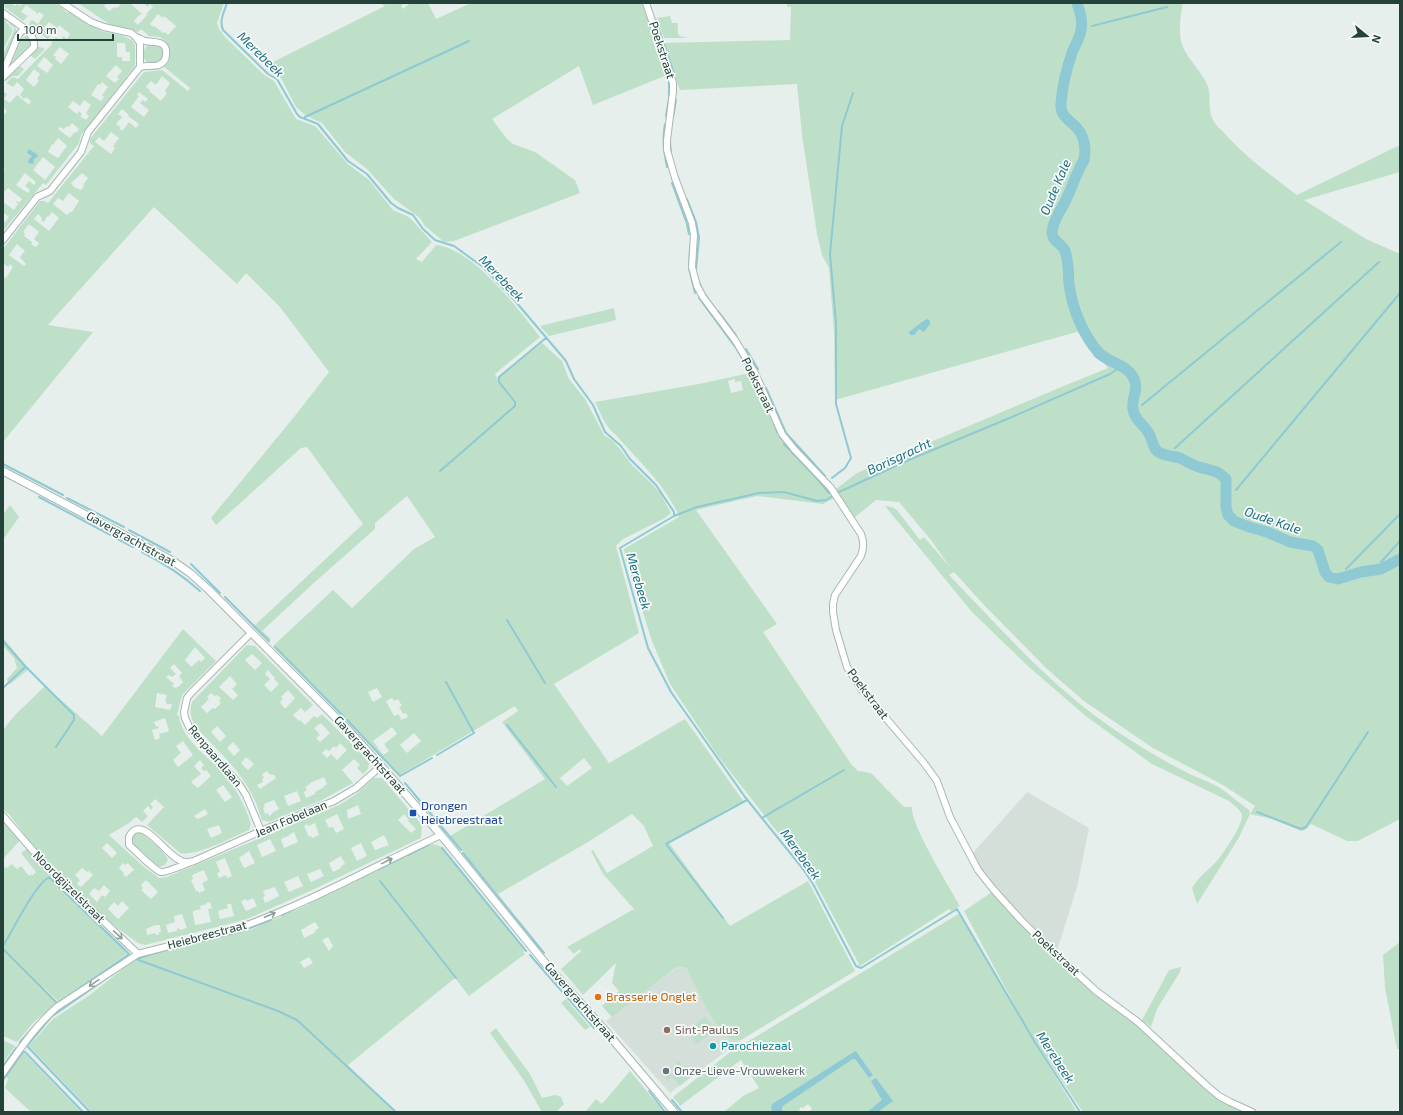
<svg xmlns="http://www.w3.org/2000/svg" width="1403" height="1115" font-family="'Exo 2',sans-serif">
	<rect width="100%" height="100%" fill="#e6efeb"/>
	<path fill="#d4dfda" d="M1027,792l62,36 -12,59 -20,64 -52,-54 -26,-31 -7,-12z
		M679,966l8,3 49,72 5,-1 -71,53 -64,-72 23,-18z"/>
	<path fill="#bfe0c8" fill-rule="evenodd" d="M3,3h8l4,3 2,-2 3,2 2,-3h33l13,10 1,-1 32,19 22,5 9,4 3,5v21l-54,69 -2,8 -33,42 -3,-2 -40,48v-7l6,-7 -6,-5v-10l11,8 4,-6 -2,-2 1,-1 2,2 3,-4 -14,-11 -5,5v-22l2,-2 -2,-2v-51l4,-5 -4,-4v-16l4,3 -3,5 6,4 7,-8 12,10 2,-4 -5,-4 -2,2 -4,-4 4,-6 -7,-7 -4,5 -7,-4 7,-6 5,2 34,-35 -1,-1 5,-6 5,4 2,-5 4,3 3,-5 -11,-9 -2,3 -8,-6 -5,6 8,6 -4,5 -20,-14 4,-5 6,4 6,-9 -5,-3 -1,2 -12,-9 -5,7 7,4 -5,5 -20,-15zM117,43h8l1,9h4v9h-8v-4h-5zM60,47l9,7 -8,10 -6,-5 1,-2 -3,-2zM44,57l9,8 -6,8 -10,-7zM116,65l6,6 -5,6 2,2 -4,4 -9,-7zM34,69l6,5 -3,5 2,2 -5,6 -8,-7zM102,82l6,5 -6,8 2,2 -3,4 -10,-6 7,-11 2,1zM84,100l7,5 -5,8 3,3 -3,4 -6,-4 2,-2 -3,-3 -2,3 -9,-7 5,-6 7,5zM72,123l7,6 -3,4 -1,-1 -5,6 -12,-9 2,-2 4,2 3,-3 2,1zM58,138l9,8 -9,12 -10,-6 4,-8 1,1zM43,157l12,10 -10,13 -12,-10zM25,173l11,9 -2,3 -5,-4 -4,5 5,4 -2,3 -12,-8z
		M78,3h26l2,1 -2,2 5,5 6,-4 2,1 5,-5h10l-1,1 11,10 -2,1h-1l-5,6 4,4 9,-10 -1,-1 7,-7 -3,-3 -2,3 -5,-4h81l-7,20 2,6 6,8 38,37 11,7 22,38 19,7 33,38 21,16 24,30 14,6 5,4 20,22 -16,17 6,3 14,-17c38,4 82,64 104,92l-45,37 2,4 45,-35 20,18 7,18 16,20 19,36 9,6 7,8 12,16 21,20 8,9 10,19 -6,5 -42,21 -7,7 23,87 -85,51 55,79 76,-44 59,83 -15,6 -60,35 61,83 78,-45 47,90 -114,69c-4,1 -6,1 -9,0 -17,-8 -36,-53 -45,-71 -5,-3 -8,-3 -13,0l-62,48 -10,-11 17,-15 -7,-8 4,-20 -33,32 -22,-26 20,-18 -1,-2 -6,5 -7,-7 67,-38 -31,-35 -12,-23 2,-1 14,23 46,-27 -9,-20 -12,-12 -44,28 -90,52 -48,-58 95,-57 -43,-57 16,-11 -3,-5 -115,69 -75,-78 -52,-51 60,-56 19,18 62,-59 21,-12 -28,-41 -32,27v6l-59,52 -54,50 9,8 -3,3 -15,-15 110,-103 -56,-77 -6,1 -85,77 -5,-7 83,-101 35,-45 -49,-65 -34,-34 -9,11 -83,-77 -106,118 45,7 -90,110v-165l3,1 7,-11 -3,-3 -2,3 -5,-4v-14l37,-48h5l3,2 46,-57 -4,-3v-4l54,-67 18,-2 26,21 2,-3 -27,-22 6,-14 -1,-9 -8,-6 -11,-1 -8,-7 -3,3 -29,-8zM158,14l5,4 1,-2 12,10 -8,9 -3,-3 -2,1 -9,-7 -1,1 -3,-3zM162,76l8,7 -5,8 2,2 -6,8 -12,-10 1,-1 -4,-3 5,-6 5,4zM139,92l9,7 -3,3 -2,-2 -3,3 9,7 -5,7 -13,-10 8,-11 -2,-1zM122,109l7,6 -1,1 11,8 -3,4 -7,-6 -6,8h-2l-1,-1v-2l-4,-3 6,-7 -4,-3zM111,132l8,6 -6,8 2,2 -4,6 -16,-12 4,-5 5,4zM82,173l6,5 -5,7 1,1 -3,4 -7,-3 -3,-4zM69,193l10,8 -7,11h-2l-3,3 -14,-11 5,-6 5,3zM52,212l7,6 -10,13 -15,-12 4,-5 4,4 -1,2 3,2 3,-6 1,1zM29,224l10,8 -5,7 5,4 -3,4 -5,-3 1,-2 -8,-6 1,-2 -2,-2zM17,244l8,7 -5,6 6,7 -2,2 -15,-11zM377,688l5,9 -9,5 -5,-10zM392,698l2,3 4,-2 4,7 -3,1 4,7 3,-1 2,4 -7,3 -2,-6 -5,2 -8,-15zM392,727l5,7 -13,10 5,7 -6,4 -10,-14zM414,733l7,8 -14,12 -7,-8zM584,758l8,10 -25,18 -7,-8z
		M380,3h24l-3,3 2,3 7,-6h18l8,16 35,-16h171l25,72 -74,30 -14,-39 -87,53 15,20 6,5 22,8 40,28 5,13 -126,48 -10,1 -19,-16 -5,-8 -26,-19 -27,-30 -22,-17 -23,-29 -17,-8 -9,-8 -15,-29 -12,-10v-4l116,-58z
		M787,3h396c-3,15 -6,34 2,48 6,11 16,21 22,33 5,12 0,24 6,36 3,6 10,11 14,16 21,23 45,40 70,59l103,-50v27l-96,28 62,39 34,15v565l-42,22h-11l-36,-17 -6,6 -4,1 -29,-12 -22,-5 -12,25 -41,65 -5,-16c6,-10 15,-17 23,-25 7,-7 29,-40 27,-48 -2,-6 -9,-10 -13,-14l-77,-37 -65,-47 -57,-49 -58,-56 -87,-106 7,1 5,3 23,30 4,-3 26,30 -19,-27 -32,-38 -23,-2 -22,18 -18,-29 21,-16 202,-85 49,-20 -6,-8 -8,-3 -4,-9 -10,-17 -245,69 -1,-67 -5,-65 -7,-13 -5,-21 -15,-99 -5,-51 -117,6 -18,-47 128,-3 1,-33h-4zM954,572l30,33 63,64 37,32 69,47 70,37 32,21 -5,8 -1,-4c-11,-8 -21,-17 -32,-24 -11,-6 -23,-9 -33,-15 -22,-11 -43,-24 -63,-37 -66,-43 -118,-103 -172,-159z
		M670,16l2,7h6c0,11 -3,13 10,15h-24l-7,-20z
		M3,17l4,3 -1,2 7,8 -10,20v-18l1,-2 -1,-1z
		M10,22l5,5 2,6 -14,31v-10l11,-23v-3l-5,-4z
		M26,36l5,4v5l-21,21 11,-27z
		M143 54a10 10 0 1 1 20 0a10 10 0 1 1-20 0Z
		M37,46l8,3 -10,10 -5,-4z
		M19,66l5,3 -6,7h-5l-7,5 -2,-1z
		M614,308l2,12 -67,16 -9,-10z
		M750,373l3,4 28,60 43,47 10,14 -11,6 -66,-8 -61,14 81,114 -14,8 88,132 7,7 13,2 33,34h8c-2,17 38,81 48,99l-9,5 -2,-2 -89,57 -47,-88 -95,-122 -48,-72 -18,-43 -27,-85 -1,-7 55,-32c-10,-28 -43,-59 -63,-82 -11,-8 -15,-21 -21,-33l104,-18zM735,379v3l6,-1 2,9 -12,3 -3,-12z
		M10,505l9,12 -16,23v-27h1z
		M183,629l33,32 -34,34 -5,20 2,1c4,25 28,39 44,57 13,15 22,32 28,51l-2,6c-16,7 -53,27 -69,23l-33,-28 17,-18 -9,-8 -5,5 3,3 -2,3 -3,-4 -5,5 5,5 -6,6 -6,-5 -7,6 -20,12 35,32 15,11 8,-1 172,-72 16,-10 19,-17h8l40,47 -1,13 -111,53 -65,29 -100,25 -7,-2 -22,-16 -69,-62 -38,-51 -6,-4v-80l12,-15 30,-29 57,50zM195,647l10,11 -4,4 -2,-2 -8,7 -6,-7zM174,664l8,9 -3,3 4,6 -5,5h-1l-2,1 -3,-2 2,-2 -8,-7 3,-2 3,2 4,-3 -6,-6zM157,693l10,2 -2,6 2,1 -1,2h6l-2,6 -15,-3zM165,718l4,13 -10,3 1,4 -5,2 -3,-10 7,-2 -1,-2 -2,1 -2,-5zM183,741l10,14 -15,12 -5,-7 8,-7 -5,-7zM200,760l4,5 -3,3 3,3 2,-1 5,6 -13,12 -7,-6 10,-8 -7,-8zM223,785l9,12 -7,5 -9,-12zM358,805l3,9 -13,5 -1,-9zM205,809l3,5 -10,5 -4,-3zM337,814l7,15 -8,4 -3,-6 -4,1 -4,-8zM404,814l5,6 -1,1 8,8 -5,4 -13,-13zM315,823l4,12 -7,3 -1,-2 -2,1 -5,-11 3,-2 1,2zM219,825l3,8 -11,5 -4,-9zM294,832l4,10 -14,6 -3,-9 9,-4v-1zM384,835l5,10 -14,5 -4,-8zM270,839l6,12 -14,6 -5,-12zM107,843l10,10 -5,5 -10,-10zM361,843l6,13 -10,5 -6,-13zM249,851l6,12 -11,5 -5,-10zM341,856l4,8 -4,2v2l-8,4 -4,-9zM225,858l7,18 -5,2 -1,-3 -7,3 -2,-5 3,-1 -4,-10zM123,863l2,2 3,-2 6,7 -8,7 -3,-3 1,-1 -5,-5zM82,868l5,4 2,-1 4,4 -12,12 -4,-3 3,-4 -5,-5zM320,869l4,7 -13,6 -4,-8zM204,870l4,10 -6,3 3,7 -6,3 -1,-2h-2l-5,-11 2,-1 -1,-4zM298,876l5,10 -14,6 -5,-10zM146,880l12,12 -7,7 -10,-9 2,-2 -2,-3zM104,885l6,6 -5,6 -3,-2 -5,7 -8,-8 5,-6 5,3zM275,887l4,9 -14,7 -2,-5 2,-2 -2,-5zM253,898l4,8 -11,5 -5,-10 5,-2 1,2zM122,901l7,7 -11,11 -10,-10 6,-7 4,4zM210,902l2,6 -4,1 3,13 -16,3 -2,-11v-3l8,-2 -1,-3 7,-2 -1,-1zM227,904h4l3,12 -14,3 -2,-8 10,-3zM182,914l5,14 -7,2 -1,-2 -2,1v2l-9,2 -2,-8 9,-3 -1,-6zM155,925h5l1,7 -3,1 1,2h-3l-1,-2 -8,2 -1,-6z
		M3,638l26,31 -19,15 -2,-1 -1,-4 10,-11 -3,-10 -11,-12z
		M247,645l8,1 58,59 -8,7 -4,-4 -8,7 6,6 1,-1 5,5 9,-9 3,2 5,-4 47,48 -1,7 -5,5 -6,-6 3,-3 -6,-6 -12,11 11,13 -33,18 -51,21 -7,-2c-3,-8 -5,-16 -9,-23 -12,-26 -37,-49 -57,-69 -5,-8 -7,-17 -4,-26zM252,654l10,9 -7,7 -10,-10zM268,670l7,8 -1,1 5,5 -8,8 -7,-7 6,-6 -5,-5zM230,676l7,8 -5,5 6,6 -5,5 -14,-13zM288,690l7,8 -9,10h-2l-4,-6 3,-3 -2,-2zM211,693l4,3 2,-1 4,3 -2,3 2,2 -6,6 -2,-1 -6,5 -6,-6 8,-8 -2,-2zM321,723l9,10 -10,9 -4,-4 4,-3 -6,-7zM217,726l9,10 -6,6 -9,-10zM233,742l7,8 -6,6 -7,-8zM340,743l7,7 -10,10 -6,-6 -4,4 -5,-5 4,-4 3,2 5,-5 2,2zM246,757l8,7 -6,6 -7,-7zM267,771l2,3 5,1 2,3 -16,11 -3,-4 6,-3 -1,-3 2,-1 -2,-4zM324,777l3,7 -3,2v1l-9,5v2l-9,4 -2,-6 3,-2 -2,-3 5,-3v-1zM297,791l4,10 -13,5 -4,-10zM274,800l5,9 -7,4v1l-3,2 -1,-3 -3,1 -2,-6 2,-1 -1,-3z
		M3,822l17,18 -17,19z
		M137,832c7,1 29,21 31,28l-3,5 -6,2 -4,-1 -21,-20c-4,-6 -3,-11 3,-14z
		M432,844l8,2 84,104 -1,2 2,2 -56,42 -14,-18 -107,87 48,47h-304l-63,-66 24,-27 37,-24 45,-36 32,-10 83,-19 59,-26 -1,-3 96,-46zM315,922l4,6 -4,2 1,2 -12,6 -3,-8zM328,937l5,9 -4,5 -7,-11zM309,957l4,6 -9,5 -4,-6z
		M28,848l19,23 2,5 77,73v5l-67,48 -18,-17 16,18 -23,19 -17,20 -14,-6v-89l10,-17 -10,15v-78l4,1 5,-4 5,5 4,-3 8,10 2,-2 1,2 4,-4 -15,-19z
		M992,892l42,47 58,52 47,34 60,57 48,30h-164l-54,-80 -65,-121z
		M960,913l57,100 60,99h-199l13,-10 -9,-4v3l-15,11h-57l-1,-1 3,-2 -4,-5 -5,4 -3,-1v2l-2,3h-15l-1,-3 1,-3 70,-47h2l14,19 4,-3 -17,-24h-1l-83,53 -1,5 1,3h-48l19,-16 16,-8 -18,-28 -61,46 -7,-9 56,-44z
		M1400,942v107h-3l-12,-61 -2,-33z
		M1181,967l-1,5 -23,37 -6,18 -9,-7 27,-50z
		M566,999l24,28 -5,3 -24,-27z
		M706,1016l8,14 -17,14 -10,-13z
		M496,1028l34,46 12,24 13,-3 6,2 3,7 -8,8h-14l-19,-33 -33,-46z
		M3,1040l12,6 -12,17z
		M22,1053l3,1 56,58h-50l-26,-24 3,-9 -3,-3z
		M678,1060l5,7 3,-2 7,10 -13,11 -8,-9 -5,4 -3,-4 6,-5 2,3 5,-3 2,2 3,-2 -6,-10z
		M630,1071l34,41h-79l11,-13 6,5z"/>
	<path fill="#8ec9d4" d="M29,149l9,6 -1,2 -4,3 1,2 -1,2 -5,-1 1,-4 3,-3 -5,-3z
		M927,319l3,2v3l-6,8 -5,-3 -3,3 -1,3h-5l-1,-3 13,-10z
		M855,1051h1l17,24 -4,3 -14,-19h-2l-70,47 -1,3 1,3h-11l-1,-4 1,-4z
		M876,1078l17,23 -15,11h-11l15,-12 -11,-19z"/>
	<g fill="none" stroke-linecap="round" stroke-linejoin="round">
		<path stroke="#8ec9d4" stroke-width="2" d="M227,3c-3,9 -8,18 -4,27l45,44 9,5 20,35 3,3 18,7 30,37 19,13 24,29 7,5 15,7 10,14 12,11 19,6 29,21 33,35 50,59 8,18 19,26 12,27 16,14 9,13 26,26 18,27v4l-54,32 28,100 23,44 74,105 58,72 10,15 43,82 5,2 96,-59 79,135 44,68
			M656,20l6,18
			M1092,26l75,-19
			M664,44l10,30
			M666,116l3,-17v-19
			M305,117l164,-76
			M673,117l3,-17
			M665,124c-3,16 -1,28 2,43
			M670,141l1,13
			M672,183l15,41 2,10
			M687,199l9,23 3,16 -3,32
			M690,247l-1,21 6,25
			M699,282l4,9 10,15
			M699,298l37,50 12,20
			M718,311l18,24
			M746,349l12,20
			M766,388l20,45 39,43
			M1142,405l199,-163
			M774,424l3,8
			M784,444l30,31 15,18
			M1175,448l204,-186
			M3,464l60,31
			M440,471l75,-65v-4l-16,-20v-5l47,-39
			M832,478l13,-10 6,-10 -15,-54v-81l-6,-69 12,-128 11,-33
			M1236,490l164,-197
			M39,497l94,50
			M67,498l57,29
			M674,516l23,-9 62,-14 25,-1 33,9 9,-1 13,-8 72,-33 101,-42 98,-43 12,-8
			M129,530l41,22
			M142,552c22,11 40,23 58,39
			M1381,562l19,-21
			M191,564l29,29
			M1346,569l54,-55
			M225,597l44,44
			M507,620l38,63
			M3,641l22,25 49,49v5l-18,27
			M275,647l69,70
			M3,688l22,-21
			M347,720l53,56 32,-18
			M507,725l49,62
			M437,755l37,-22 -28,-51
			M405,783l56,67
			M1257,812l44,17 5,-2 62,-95
			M762,818l82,-48
			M442,848l84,103
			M463,853l81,100
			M408,855l20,-10
			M379,869l24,-12
			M353,881l15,-7
			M380,881l76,97
			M282,915l12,-6
			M723,918l-57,-74 81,-44
			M3,946c11,-17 30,-59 46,-69l80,77 -74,51
			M172,948l67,-16 32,-12
			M3,949l54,54
			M530,955l64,73
			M136,959l32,-10
			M136,959l142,52 19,9 99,92
			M20,1042l11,-12
			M3,1066l13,-18
			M3,1080l20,-28h2l58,60
			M649,1091l16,21
			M672,1100l10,12
			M90,1112l-63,-66 24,-29 69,-48"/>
		<path stroke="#8ec9d4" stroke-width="11" d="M1077,3c3,9 6,18 4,27 -1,7 -5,14 -8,20 -6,17 -11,36 -12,54 -1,13 9,16 16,24 8,9 9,21 7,32 -8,13 -12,28 -19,42 -5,10 -12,18 -13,30 0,10 10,11 13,19 4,11 3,22 4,33 3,24 14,51 30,69 10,10 27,11 34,24 7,11 -2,21 0,32 1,10 10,15 15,23 4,5 4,14 9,19 6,5 16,5 23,7 6,3 12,7 19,9 12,4 17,2 27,12v28l2,8 6,6 15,6 18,5 23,10 23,4 5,4 7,22 4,5 9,2 23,-7 20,-3 19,-10"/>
		<defs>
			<path id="minor" d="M646,3l27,80v9l-6,48v10l8,28 17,45 2,12 -2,32 5,19 6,11 32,43 20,33 27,61 12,15 37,39 30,46c3,8 3,13 0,22l-26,39 -2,9v8l3,18 11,37 15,23 62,73 13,18 13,36 28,53 15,19 28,31 22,22 53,49 42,31 69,64 12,10 11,6 22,10
				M3,13l21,15
				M136,37c3,1 6,3 9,4 8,2 23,-2 21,14 0,4 -3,8 -7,10 -6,2 -13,0 -19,2
				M3,72l15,-36 6,-8c6,6 11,10 10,19l-31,30
				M3,240l34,-43 13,-6 31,-39 7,-20 52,-65v-24l-4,-6 -5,-4 -27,-6 -13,-5 -29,-19
				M251,633l-60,60 -4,5 -3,14 1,6 5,11 49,55 7,11 15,36
				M3,816l46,53 89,85
				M194,861c-3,0 -7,2 -9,1 -15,-1 -36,-39 -50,-32 -3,1 -5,5 -6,7v8c6,5 26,26 32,27 5,1 27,-9 33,-11l67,-30 73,-30 22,-13 25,-22
				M3,1073c17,-24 32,-47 54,-66l81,-53 98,-25c71,-25 137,-62 205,-94"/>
			<path id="tertiary" d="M3,471l170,90 17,12 19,17 141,142 31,34 60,69 109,134 52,58 72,85"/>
		</defs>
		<use href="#minor" stroke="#a8b8b2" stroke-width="8"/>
		<use href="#tertiary" stroke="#a8b8b2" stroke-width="9"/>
		<use href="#minor" stroke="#fff" stroke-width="6"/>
		<use href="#tertiary" stroke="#fff" stroke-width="7"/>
	</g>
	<defs><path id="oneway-shaft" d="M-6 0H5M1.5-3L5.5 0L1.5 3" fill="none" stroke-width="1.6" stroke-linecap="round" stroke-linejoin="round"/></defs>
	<g stroke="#92a09c">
		<use href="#oneway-shaft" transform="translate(387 861) rotate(-26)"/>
		<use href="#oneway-shaft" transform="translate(270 915) rotate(-23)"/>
		<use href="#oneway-shaft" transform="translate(118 935) rotate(43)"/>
		<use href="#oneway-shaft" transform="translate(94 983) rotate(146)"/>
	</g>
	<rect fill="#1a4fb4" stroke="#f7fbf9" stroke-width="1.5" x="409" y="809" width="8" height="8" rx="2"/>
	<circle fill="#e8710a" stroke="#f7fbf9" stroke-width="1.5" cx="598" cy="997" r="4"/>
	<circle fill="#8d6e63" stroke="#f7fbf9" stroke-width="1.5" cx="667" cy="1030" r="4"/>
	<circle fill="#0f9aa8" stroke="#f7fbf9" stroke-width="1.5" cx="713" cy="1046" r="4"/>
	<circle fill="#6b7280" stroke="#f7fbf9" stroke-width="1.5" cx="666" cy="1071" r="4"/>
	<g text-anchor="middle" stroke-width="3.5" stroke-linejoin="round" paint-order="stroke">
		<g font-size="12" fill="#24423a" stroke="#f7fbf9">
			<text transform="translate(662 50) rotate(72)" y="4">Poekstraat</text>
			<text transform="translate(758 385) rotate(64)" y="4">Poekstraat</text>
			<text transform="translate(131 539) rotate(29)" y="4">Gavergrachtstraat</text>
			<text transform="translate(868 694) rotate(53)" y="4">Poekstraat</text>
			<text transform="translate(370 755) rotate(48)" y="4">Gavergrachtstraat</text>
			<text transform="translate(215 756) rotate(50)" y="4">Renpaardlaan</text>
			<text transform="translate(291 819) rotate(-23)" y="4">Jean Fobelaan</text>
			<text transform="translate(69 887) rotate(45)" y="4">Noordgijzelstraat</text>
			<text transform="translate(207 935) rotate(-15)" y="4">Heiebreestraat</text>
			<text transform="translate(1056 953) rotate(43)" y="4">Poekstraat</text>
			<text transform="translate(580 1002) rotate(49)" y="4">Gavergrachtstraat</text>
		</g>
		<g font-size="12" fill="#164399" stroke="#f7fbf9" text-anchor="start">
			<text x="421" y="810">Drongen<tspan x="421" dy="14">Heiebreestraat</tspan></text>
		</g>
		<g font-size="12" fill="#c56008" stroke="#f7fbf9" text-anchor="start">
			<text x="606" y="1001">Brasserie Onglet</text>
		</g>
		<g font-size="12" fill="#785e54" stroke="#f7fbf9" text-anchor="start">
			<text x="675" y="1034">Sint-Paulus</text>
		</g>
		<g font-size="12" fill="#0d838f" stroke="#f7fbf9" text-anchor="start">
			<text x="721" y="1050">Parochiezaal</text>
		</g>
		<g font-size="12" fill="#5b616d" stroke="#f7fbf9" text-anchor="start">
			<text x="674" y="1075">Onze-Lieve-Vrouwekerk</text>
		</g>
		<g font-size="13" font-style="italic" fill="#1c6f80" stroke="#f7fbf9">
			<text transform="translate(261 54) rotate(44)" y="5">Merebeek</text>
			<text transform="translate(1055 187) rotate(-67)" y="5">Oude Kale</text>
			<text transform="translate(502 278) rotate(46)" y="5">Merebeek</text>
			<text transform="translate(899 456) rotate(-25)" y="5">Borisgracht</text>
			<text transform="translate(1273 520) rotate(19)" y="5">Oude Kale</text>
			<text transform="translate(639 581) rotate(74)" y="5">Merebeek</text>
			<text transform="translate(801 854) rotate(54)" y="5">Merebeek</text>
			<text transform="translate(1056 1057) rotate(57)" y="5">Merebeek</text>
		</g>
	</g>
	<rect width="1403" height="1115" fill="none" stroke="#24423a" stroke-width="8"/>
	<g transform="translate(1367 36) rotate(108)" stroke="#f7fbf9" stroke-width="3" paint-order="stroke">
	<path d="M0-3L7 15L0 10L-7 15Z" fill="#24423a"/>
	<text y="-6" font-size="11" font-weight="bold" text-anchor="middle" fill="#24423a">N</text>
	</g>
	<path d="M18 34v6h95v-6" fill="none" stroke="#24423a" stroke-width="2"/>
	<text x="24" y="34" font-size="12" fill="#24423a" stroke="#f7fbf9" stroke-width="3" paint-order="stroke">100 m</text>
</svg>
